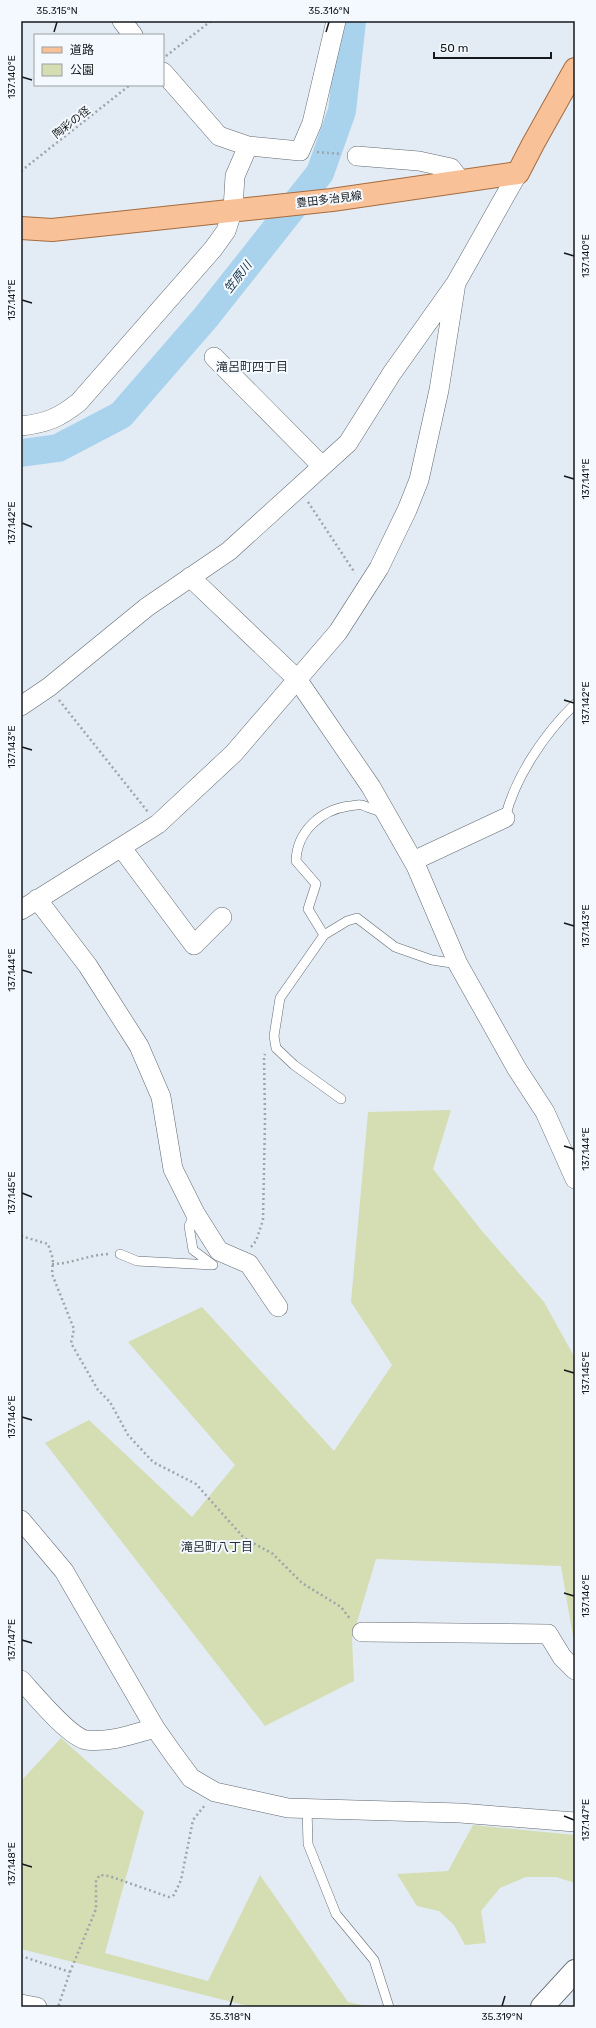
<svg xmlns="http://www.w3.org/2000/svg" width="596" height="2028" font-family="Rubik,'Noto Sans JP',sans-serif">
	<rect width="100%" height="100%" fill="#e3ecf4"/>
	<path fill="#d5ddb3" d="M451,1110l-18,59 49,62 62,71 31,56v281l-2,-2 -12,-71 -185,-7 -24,80 2,42 -89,45 -220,-283 44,-23 103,97 43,-52 -107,-123 74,-35 132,144 58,-86 -41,-63 17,-190z
		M61,1738l83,74 -39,141 103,28 52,-106 88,127 23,5h-119l-231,-58v-168z
		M473,1825l102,10v48l-19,-6h-30l-26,11 -19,23 5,32 -21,2 -11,-20 -15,-14 -22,-5 -20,-32 51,-3z"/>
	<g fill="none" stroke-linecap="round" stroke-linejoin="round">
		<path stroke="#a9d2ed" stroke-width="28" d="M21,453l37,-5 63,-33 85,-98 114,-144 22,-62 10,-90"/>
		<defs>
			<path id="service" d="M505,818c10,-41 40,-85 70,-114
				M324,935l-16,-26 8,-25 -20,-23c1,-30 25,-51 53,-55 4,0 9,-2 13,-1 9,3 12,6 23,7
				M341,1099l-47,-34 -18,-17 -2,-12 6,-38 44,-63 23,-14 10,-3 38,29 37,13 26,4
				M120,1254l17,7 76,4 -20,-15 -4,-24 6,-13
				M307,1808l1,36 28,70 38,46 15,47"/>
			<path id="minor" d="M122,21l11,14
				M163,72l56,64 29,10 52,5 12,-28 24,-102
				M357,156l62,5 32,7 10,13
				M214,357l108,109
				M21,426c26,-3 38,-8 58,-24l134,-153 13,-18 7,-22 2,-33 13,-30
				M190,577l107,102 74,108 45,79 42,98 59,105 28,43 30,67
				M21,706l28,-19 98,-80 82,-56 119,-108 44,-70 64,-90 62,-110
				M121,847l73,98 28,-28
				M413,861l92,-43
				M37,899l51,67 51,80 22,51 12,72 22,44 24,38 30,13 29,43
				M21,910l137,-86 76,-71 104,-121 41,-64 28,-58 12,-30 20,-90 17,-107
				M21,1520l43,51 91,157 19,27 17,23 24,14 73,16 172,5 115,9
				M362,1632l186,2 14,23 13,13
				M21,1680c12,13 48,57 65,60 24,3 47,-6 69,-12
				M21,2004l16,3"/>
			<path id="tertiary" d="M542,2007l33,-36"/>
			<path id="primary" d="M21,228l31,2 280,-30 186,-27 15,-29 42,-75"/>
		</defs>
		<use href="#service" stroke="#616870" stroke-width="10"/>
		<use href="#minor" stroke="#616870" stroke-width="20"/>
		<use href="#tertiary" stroke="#616870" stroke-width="24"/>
		<use href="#primary" stroke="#a66b3e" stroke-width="24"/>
		<path stroke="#9da4aa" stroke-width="2.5" stroke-dasharray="2 3" stroke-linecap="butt" d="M166,56l45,-35
			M317,152l25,2
			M21,171l109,-86
			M308,502l47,71
			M59,700l89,112
			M21,1236l27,8 5,15 -1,15 22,55 -3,14 27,47 12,12 18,33 25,27 43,22 48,54 29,16 29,29 39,24 10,13
			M251,1247l5,-6 7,-21 2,-100 -1,-64 1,-2
			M52,1264c20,0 38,-10 58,-10
			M21,1956l49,16 -12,35
			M70,1972l26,-63v-29l4,-5 9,1 60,21 5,-2 7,-15 12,-60 12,-15"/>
		<use href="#service" stroke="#fff" stroke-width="9"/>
		<use href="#minor" stroke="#fff" stroke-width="19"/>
		<use href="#tertiary" stroke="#fff" stroke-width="22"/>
		<use href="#primary" stroke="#f8c197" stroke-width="22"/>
	</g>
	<path fill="none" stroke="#16191c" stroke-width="1.5" d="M54,32l3,-10M326,32l3,-10M22,77l10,3M564,253l10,3M22,300l10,3M564,476l10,3M22,523l10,4M564,700l10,3M22,747l10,3M564,923l10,3M22,970l10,3M564,1146l10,3M22,1193l10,4M564,1370l10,3M22,1417l10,3M564,1593l10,3M22,1640l10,3M564,1816l10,4M22,1864l10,3M230,2006l3,-10M502,2006l3,-10"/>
	<g text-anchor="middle" stroke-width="4" stroke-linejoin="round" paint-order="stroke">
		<g font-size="11" fill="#16191c" stroke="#f3f9fe">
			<text transform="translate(71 122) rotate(-38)" y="4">陶彩の径</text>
			<text transform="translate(329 199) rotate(-7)" y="4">豊田多治見線</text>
		</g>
		<g font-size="12" font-style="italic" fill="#0f3144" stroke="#f3f9fe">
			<text transform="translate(238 277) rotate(-52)" y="4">笠原川</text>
		</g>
		<g font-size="12" fill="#292f36" stroke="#f3f9fe">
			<text x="252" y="371">滝呂町四丁目</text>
			<text x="217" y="1551">滝呂町八丁目</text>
		</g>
	</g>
	<rect width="596" height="2028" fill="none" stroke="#f3f9fe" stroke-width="44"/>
	<rect x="34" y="34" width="130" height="52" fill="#f3f9fe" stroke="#9b9fa4"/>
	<rect x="42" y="47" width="20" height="6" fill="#f8c197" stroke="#9b9fa4"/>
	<text x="70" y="54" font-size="12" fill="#16191c">道路</text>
	<rect x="42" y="64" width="20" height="12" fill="#d5ddb3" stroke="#9b9fa4"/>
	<text x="70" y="74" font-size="12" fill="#16191c">公園</text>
	<path d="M434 52v6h117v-6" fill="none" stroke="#16191c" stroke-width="2"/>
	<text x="440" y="52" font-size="12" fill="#16191c" stroke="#f3f9fe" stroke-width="3" paint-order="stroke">50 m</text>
	<rect x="22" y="22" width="552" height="1984" fill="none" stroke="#16191c" stroke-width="1.5"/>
	<g font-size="10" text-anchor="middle" fill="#16191c">
		<text x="57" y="14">35.315°N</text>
		<text x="329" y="14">35.316°N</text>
		<text transform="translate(11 77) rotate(-90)" y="4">137.140°E</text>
		<text transform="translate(585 256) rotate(-90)" y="4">137.140°E</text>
		<text transform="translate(11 300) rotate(-90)" y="4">137.141°E</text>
		<text transform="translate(585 479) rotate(-90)" y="4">137.141°E</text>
		<text transform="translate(11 523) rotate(-90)" y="4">137.142°E</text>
		<text transform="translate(585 703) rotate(-90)" y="4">137.142°E</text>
		<text transform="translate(11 747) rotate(-90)" y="4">137.143°E</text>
		<text transform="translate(585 926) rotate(-90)" y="4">137.143°E</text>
		<text transform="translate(11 970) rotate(-90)" y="4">137.144°E</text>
		<text transform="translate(585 1149) rotate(-90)" y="4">137.144°E</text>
		<text transform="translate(11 1193) rotate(-90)" y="4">137.145°E</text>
		<text transform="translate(585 1373) rotate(-90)" y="4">137.145°E</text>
		<text transform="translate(11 1417) rotate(-90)" y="4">137.146°E</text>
		<text transform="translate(585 1596) rotate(-90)" y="4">137.146°E</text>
		<text transform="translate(11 1640) rotate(-90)" y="4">137.147°E</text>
		<text transform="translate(585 1820) rotate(-90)" y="4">137.147°E</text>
		<text transform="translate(11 1864) rotate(-90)" y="4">137.148°E</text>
		<text x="230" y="2020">35.318°N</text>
		<text x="502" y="2020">35.319°N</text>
	</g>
</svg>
